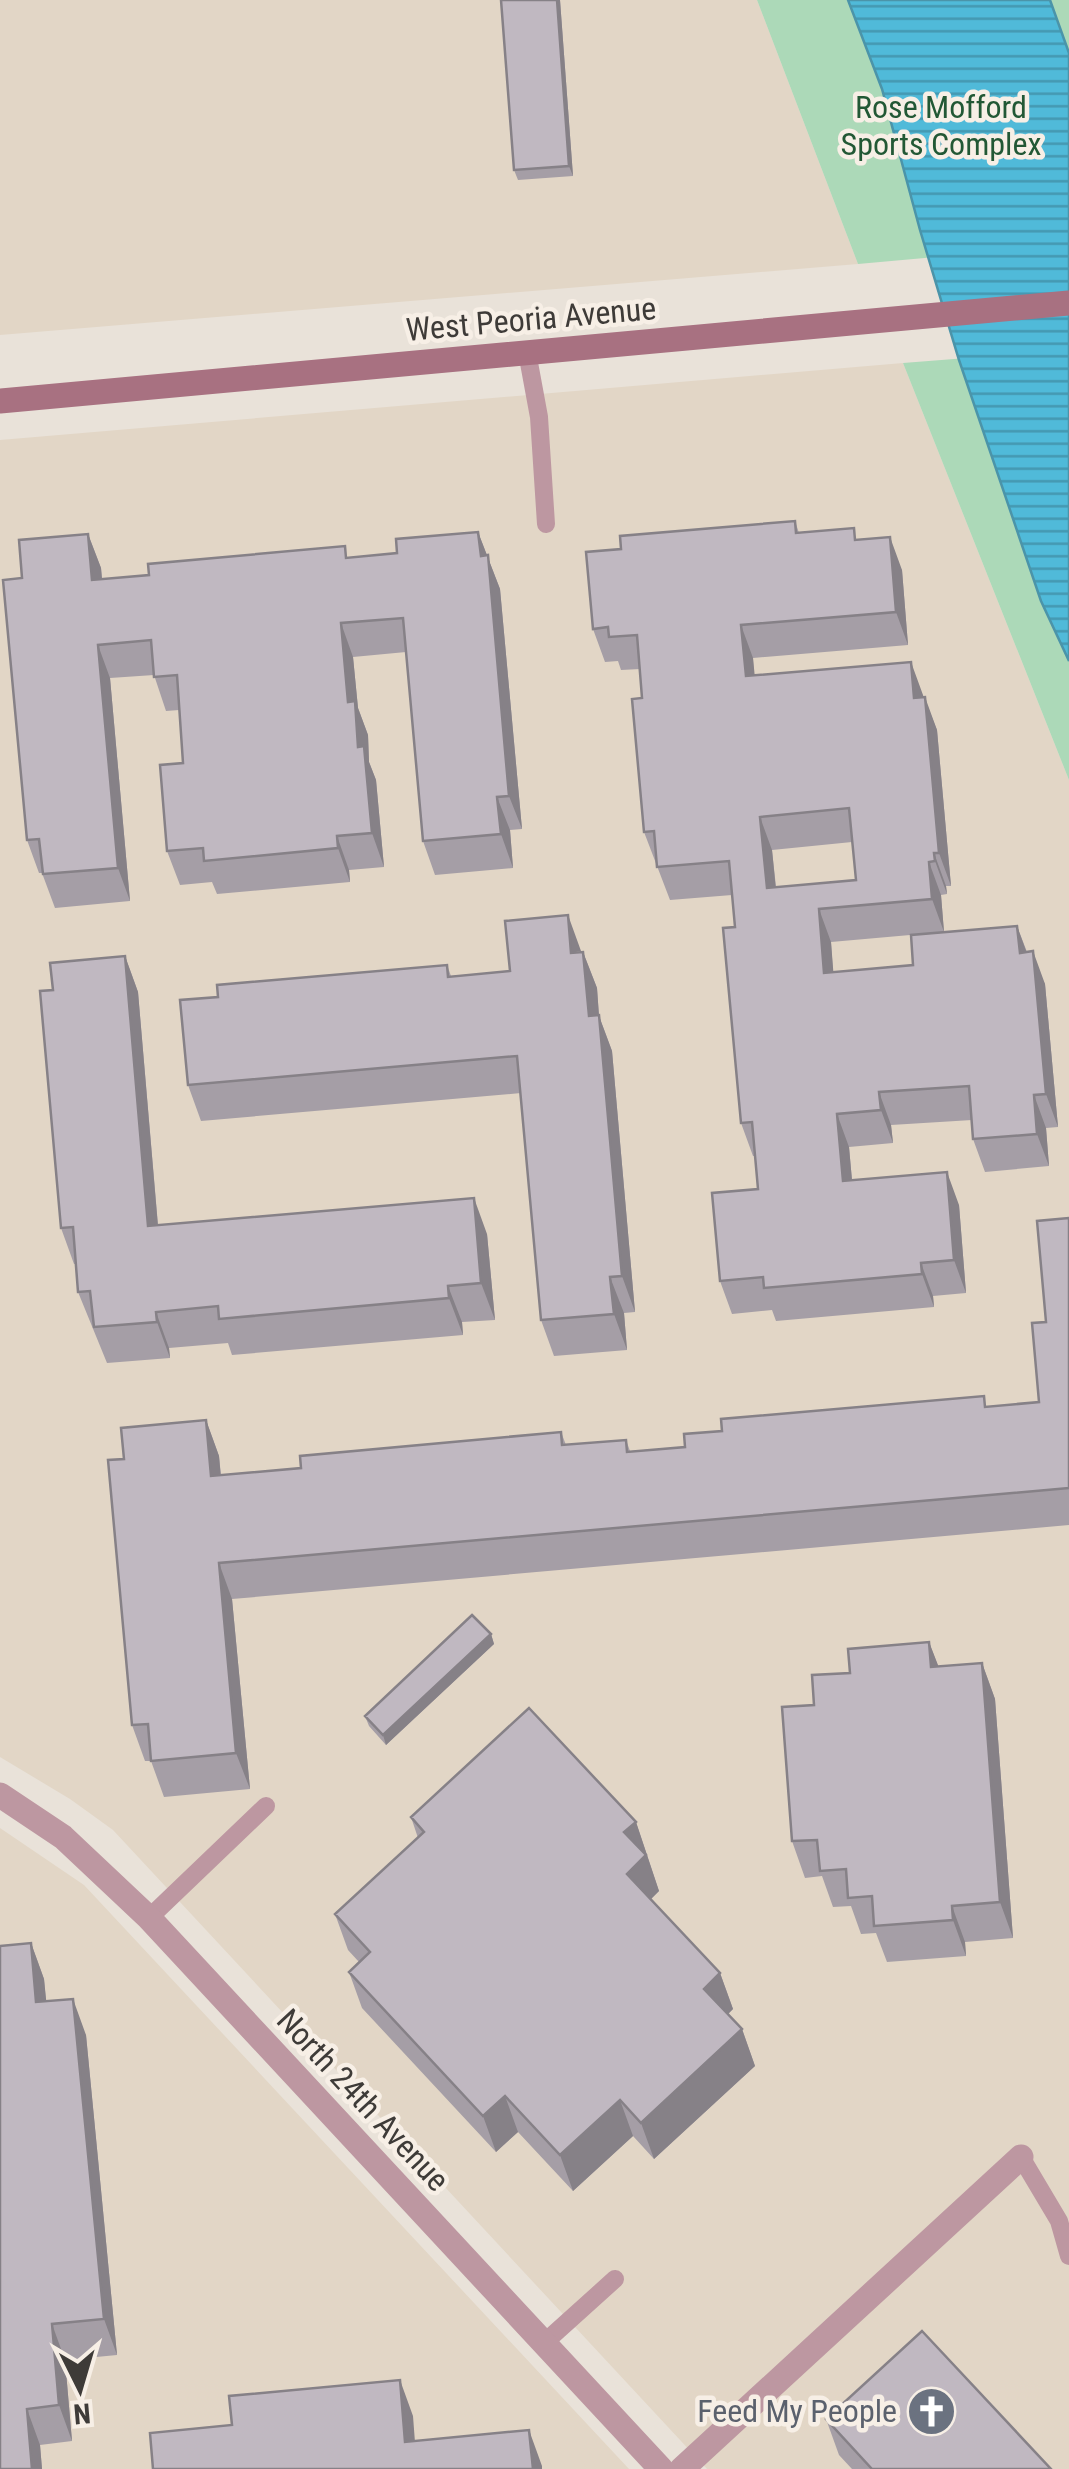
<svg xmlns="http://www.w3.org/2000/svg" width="1069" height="2469" font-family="'Roboto Condensed',sans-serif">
	<defs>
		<pattern id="water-rules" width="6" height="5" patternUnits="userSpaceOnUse" patternTransform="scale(2.5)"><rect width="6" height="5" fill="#50bad9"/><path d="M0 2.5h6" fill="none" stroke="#4498b1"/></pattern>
	</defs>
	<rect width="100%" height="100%" fill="#e9e2d9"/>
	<path fill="#e2d6c6" d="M0,0h757l101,264 -858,71z
		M903,363l166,417v1689h-362l-594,-639 -43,-31 -70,-42v-1317z
		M0,1828l84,57 545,584h-629z"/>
	<path fill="#acd9b8" d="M757,0h312v245l-211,19z
		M1069,350v430l-166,-417z"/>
	<path fill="url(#water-rules)" stroke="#4b94a9" stroke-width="2.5" d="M848,0h202l19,53v608l-28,-60 -82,-241 -39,-130 -38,-141z"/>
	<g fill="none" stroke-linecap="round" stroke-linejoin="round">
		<path stroke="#bd97a1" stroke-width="18" d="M527,352l12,65 7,107
			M149,1918l117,-112
			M1021,2157l38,64 10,35
			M544,2343l71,-64"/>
		<path stroke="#bd97a1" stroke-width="25" d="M0,1795l63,42 86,81 512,551
			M682,2469l339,-312"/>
		<path stroke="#a87181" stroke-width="25" d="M0,401l1069,-98"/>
	</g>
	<path fill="#a59ea6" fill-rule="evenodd" d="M560,0l13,176 -55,4 -4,-10z
		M795,521l4,12 59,7 44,30 6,75 -155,13 1,18 169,19 14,35 14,156h-5l1,8 -6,1 3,37 -113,10 2,30 80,-7 104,-39 10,26 18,32 13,143 -12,1 3,38 -64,6 -12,-33 -1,-19 -81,5 2,18 -44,4 3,33 107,25 7,88 -33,3 1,11 -158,14 -4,-11 -40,4 -12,-33 38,-92 -3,-33h-2l-12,-33 -6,-196 -3,-32 -62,5 -26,-68 -2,-134 -2,-29 -19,1 -3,-9 -13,1 -12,-33zM852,842l4,38 -80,7 -4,-37z
		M478,532l22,57 22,240 -12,1 3,38 -78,7 -12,-34 -17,-189 -53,5 5,51 10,27 1,27 7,18 8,87 -35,3 1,12 -133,12 -5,-12 -32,3 -13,-34 16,-88 -4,-53 -13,1 -12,-36 -44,3 20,223 -75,7 -13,-35h-3l-12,-33 -5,-262 66,-44 13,34 1,11 295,-26z
		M583,952l14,36 2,28 13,35 23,261 -11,1 3,37 -73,6 -13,-36 -20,-227 -320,28 -13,-36 30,-88 229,-32 4,11 59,-5z
		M125,956l13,36 20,233 329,9 8,86 -33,2 1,13 -231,20 -4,-12 -59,5 1,10 -63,5 -29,-71 -2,-28h-2l-13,-36 -8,-238z
		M1069,1218v307l-837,74 18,190 -86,8 -13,-36h-6l-13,-36 -8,-266 82,-39 13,36 2,20 80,-8 260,-36 5,13 60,-5 4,11 55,-4 303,-40 51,-5 7,-80z
		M491,1634l3,10 -108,101 -17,-19 -4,-10z
		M929,1642l9,24 44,-3 13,36 18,239 -48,4 1,14 -79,6 -11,-29 -15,1 -10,-28 -18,1 -11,-31 -17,2 -13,-37 58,-168z
		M411,1817l225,5 23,69 -8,8 69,74 13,36 -5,5 14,15 13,37 -101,93 -21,-23 -60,55 -55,-59 -22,20 -134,-144 -13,-36 10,-10 -11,-12 -13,-36 83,-76z
		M31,1943l13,36 2,22 40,34 31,320 -52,5 7,81 -32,4 2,24h-42z
		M826,2419l225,50h-199l-13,-14z"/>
	<path fill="#868187" d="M557,0h3l13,176 -4,-10z
		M478,532l22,57 22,240 -13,-33z
		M88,534l13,34 4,46 -13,-34z
		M890,537l12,33 6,75 -12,-33z
		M341,623l12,34 5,51 10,27 1,27 7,18 8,87 -12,-34 -14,-86 -10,-45z
		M741,625l12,33 5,51 -12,-33z
		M98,645l12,33 20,223 -12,-33z
		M911,662l12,33 3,36 -12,-33z
		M925,697l12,33 14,156 -12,-33z
		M497,797l13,33 3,38 -12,-34z
		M760,817l12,33 7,71 -12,-33z
		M337,836l12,34 1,12 -12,-34z
		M934,853l12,33 1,8 -12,-33z
		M929,862l12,33 3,37 -12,-33z
		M819,909l12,33 5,64 -12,-33z
		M568,915l13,36 -10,2z
		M1017,926l12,33 -9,-6z
		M1033,951l12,33 13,143 -12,-33z
		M583,952l14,36 2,28 13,35 23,261 -13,-36 -33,-260z
		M125,956l13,36 23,270 -13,-36z
		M879,1092l12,33 2,18 -12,-33z
		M1034,1095l12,33 3,38 -12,-32z
		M837,1114l12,33 6,67 -12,-33z
		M947,1172l12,33 7,88 -12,-33z
		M474,1198l13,36 8,86 -14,-37z
		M921,1263l12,33 1,11 -12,-33z
		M610,1277l14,36 3,37 -13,-36z
		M448,1286l14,36 1,13 -14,-37z
		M156,1312l13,36 1,10 -13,-36z
		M206,1420l13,36 5,56 -13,-36z
		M219,1563l13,36 18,190 -14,-36z
		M491,1634l3,10 -108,101 -3,-10z
		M929,1642l14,36 -12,-11z
		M982,1663l13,36 18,239 -13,-36z
		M636,1822l23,69 -19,19 -13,-36 -3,-42z
		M952,1906l13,36 1,14 -13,-36z
		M31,1943l13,36 6,59 -14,-36z
		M720,1973l13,36 -16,16 -13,-36z
		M73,1999l13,36 31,320 -13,-36z
		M742,2029l13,37 -101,93 -13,-36z
		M505,2096l13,36 -22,20 -13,-36z
		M620,2100l13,36 -60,55 -13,-36z
		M52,2324l13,36 7,81 -13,-36z
		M400,2380l13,36 4,53 -12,-27z
		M27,2409l13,36 2,24h-10z
		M529,2430l13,36v3h-9z"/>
	<path fill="#c0b8c1" stroke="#868187" stroke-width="2.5" fill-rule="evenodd" d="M501,0h56l12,166 -55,4z
		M795,521l1,12 58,-5 1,12 35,-3 6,75 -155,13 5,51 165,-14 3,36 11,-1 14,156h-5l1,8 -6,1 3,37 -113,10 5,64 89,-8 -2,-30 106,-9 3,27 13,-2 13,143 -12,1 3,39 -64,5 -4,-53 -90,6 2,18 -44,4 6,67 104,-9 7,88 -33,3 1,11 -158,14 -1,-11 -43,4 -8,-88 46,-4 -6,-67 -11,1 -18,-195 12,-1 -6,-66 -72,6 -3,-36 -10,1 -12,-133 10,-1 -5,-63 -28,2 -1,-10 -15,2 -7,-77 35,-3 -1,-13zM849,808l7,72 -89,8 -7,-71z
		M478,532l3,24 7,-1 21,241 -12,1 4,37 -78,7 -20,-223 -62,5 7,79 7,-1 3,46 6,-1 8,87 -35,3 1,12 -134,13 -1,-13 -36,3 -7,-86 23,-2 -6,-88 -23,2 -3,-37 -53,5 20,223 -75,6 -4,-35 -12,1 -24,-260 19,-2 -3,-38 69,-6 4,46 57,-5 -1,-11 197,-18 1,12 51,-5 -1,-14z
		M568,915l3,38 12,-1 6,64 10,-1 23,261 -12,1 4,37 -73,6 -24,-264 -329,29 -8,-85 38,-3 -1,-12 230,-20 1,12 62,-6 -5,-50z
		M125,956l23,270 326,-28 7,85 -33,3 1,12 -230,21 -1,-13 -62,6 1,10 -63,5 -4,-36 -12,1 -5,-65 -12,1 -21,-237 13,-1 -3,-27z
		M1069,1218v270l-850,75 17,190 -85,8 -3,-37 -16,1 -24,-265 16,-1 -3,-31 85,-8 5,56 90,-8 -1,-12 261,-24 1,13 64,-5 1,12 58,-5 -1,-13 38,-3 -1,-12 263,-23 1,11 54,-5 -7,-79 14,-1 -9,-101z
		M472,1615l19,19 -108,101 -18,-19z
		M929,1642l2,25 51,-4 18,239 -48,4 1,14 -79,6 -2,-30 -24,2 -2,-29 -26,2 -3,-31 -25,1 -10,-134 32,-2 -2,-30 38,-2 -2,-24z
		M529,1708l107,114 -12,10 22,23 -19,19 93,99 -16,16 38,40 -101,94 -21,-23 -60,55 -55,-59 -22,20 -134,-144 21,-20 -35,-38 89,-82 -13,-15z
		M31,1943l5,59 37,-3 31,320 -52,5 7,81 -32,4 5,60h-32v-523z
		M922,2331l129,138h-179l-46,-50z
		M400,2380l5,62 124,-12 4,39h-380l-3,-36 82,-8 -3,-29z"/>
	<defs>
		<symbol id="church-disc" viewBox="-11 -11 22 22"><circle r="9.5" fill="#6b7280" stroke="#f7efe6"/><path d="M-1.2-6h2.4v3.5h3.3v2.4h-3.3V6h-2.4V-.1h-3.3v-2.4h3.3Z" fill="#fff"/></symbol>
	</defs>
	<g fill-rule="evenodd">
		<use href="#church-disc" x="904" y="2384" width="55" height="55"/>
	</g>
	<g text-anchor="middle" stroke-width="9" stroke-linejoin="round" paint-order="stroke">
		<g font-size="32" fill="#225835" stroke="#f7efe6">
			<text x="941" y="118">Rose Mofford<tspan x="941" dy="37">Sports Complex</tspan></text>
		</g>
		<g font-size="32" fill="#3e3b38" stroke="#f7efe6">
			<text transform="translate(531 319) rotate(-5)" y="11">West Peoria Avenue</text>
			<text transform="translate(363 2100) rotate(47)" y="11">North 24th Avenue</text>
		</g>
		<g font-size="32" fill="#5b616d" stroke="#f7efe6" text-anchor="end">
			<text x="897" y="2422">Feed My People</text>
		</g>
	</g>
	<g transform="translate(80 2389) rotate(175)" stroke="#f7efe6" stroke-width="8" paint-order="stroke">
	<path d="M0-8L18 38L0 25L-18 38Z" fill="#3e3b38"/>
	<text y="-15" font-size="28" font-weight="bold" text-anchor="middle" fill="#3e3b38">N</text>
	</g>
</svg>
